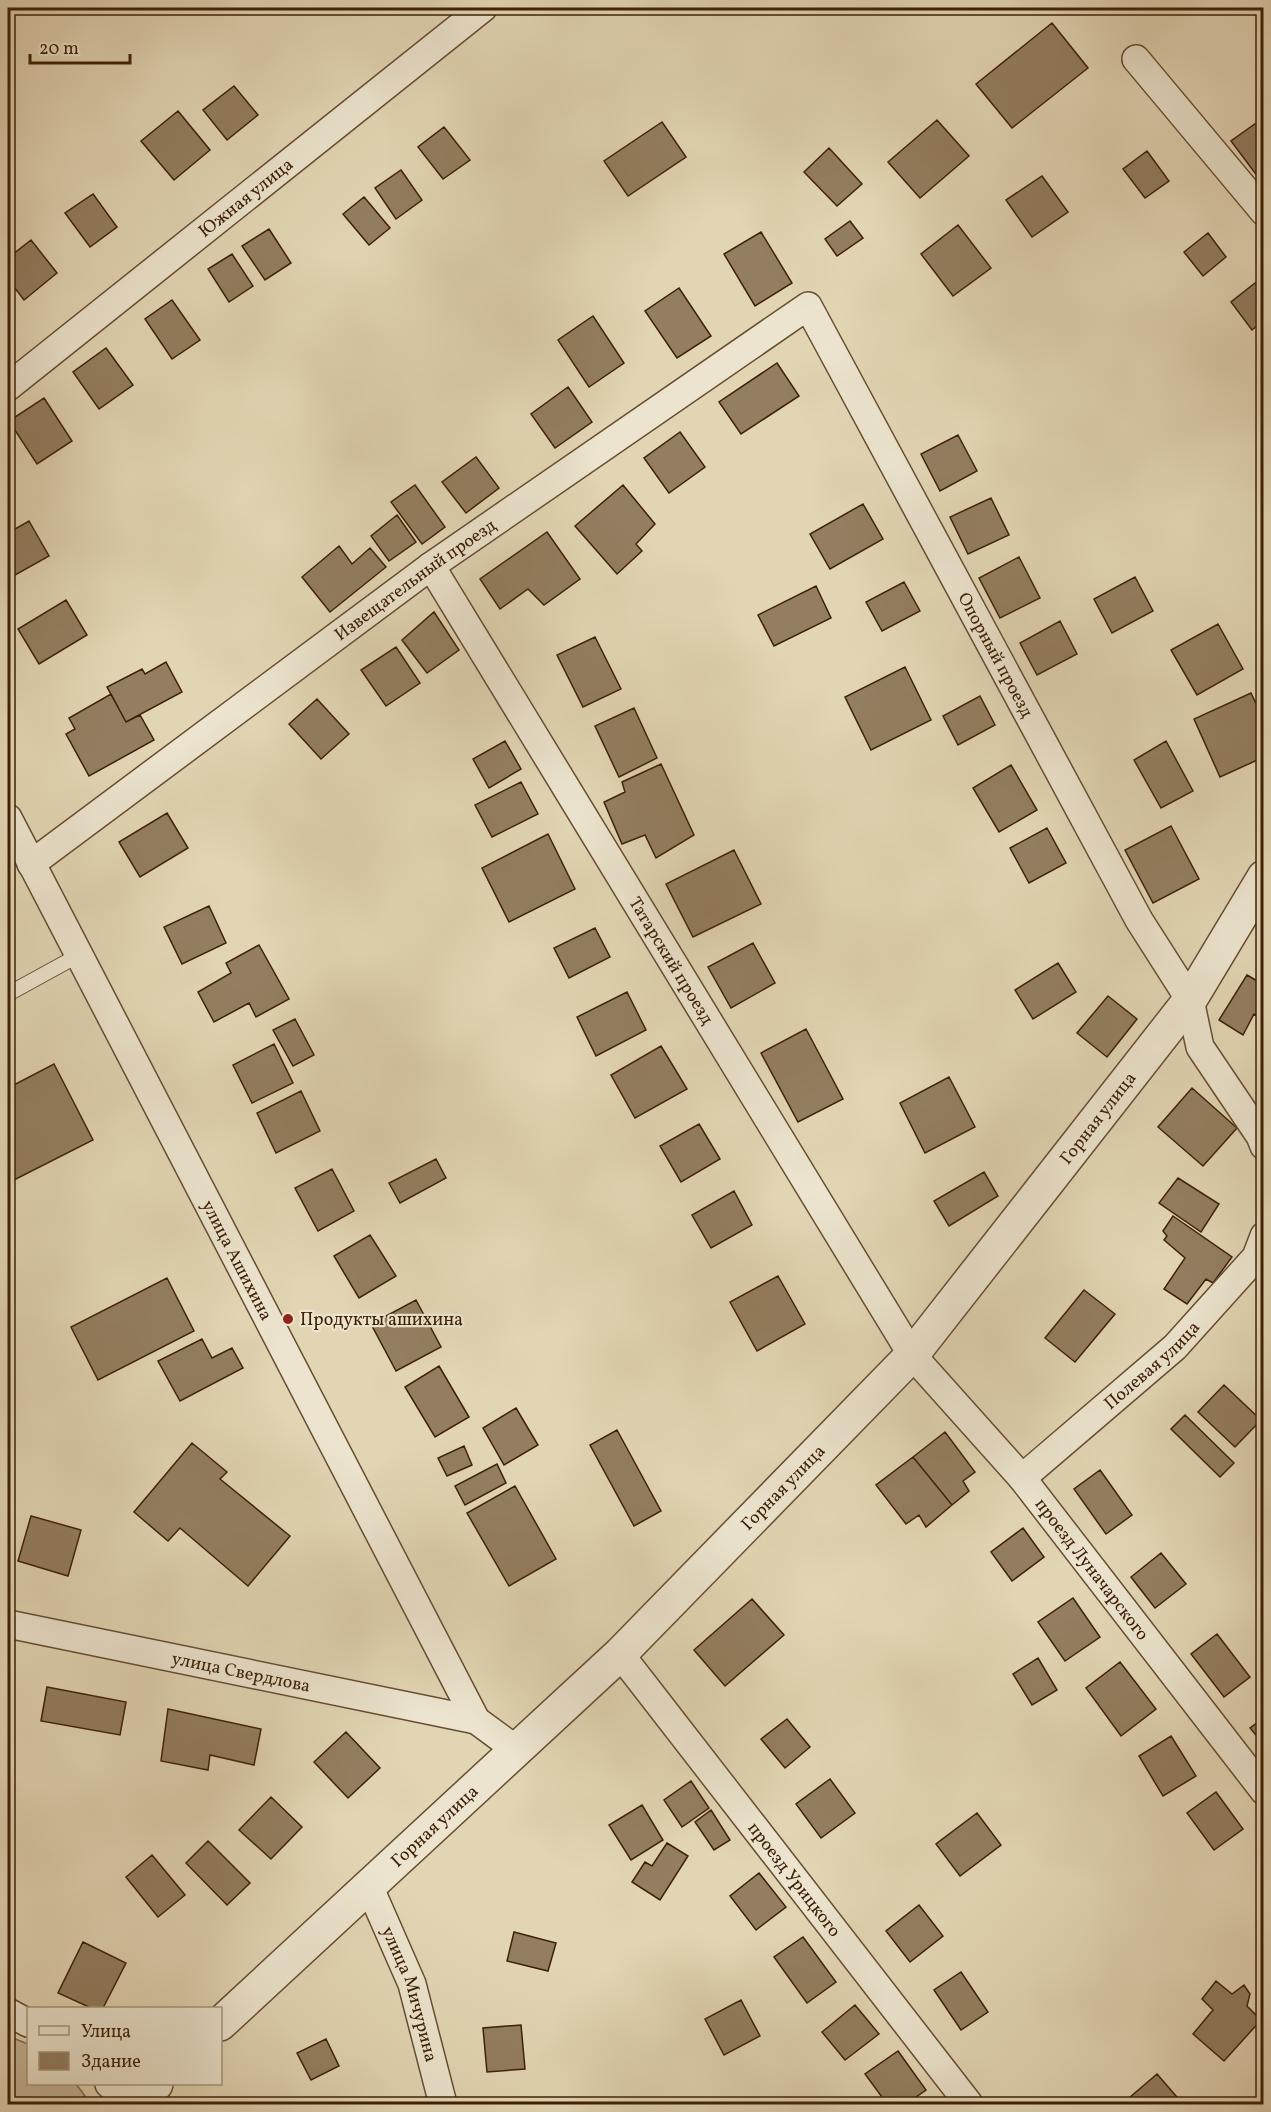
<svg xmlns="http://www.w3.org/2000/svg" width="1271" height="2112" font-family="Vollkorn,serif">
	<rect width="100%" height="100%" fill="#e2d5b4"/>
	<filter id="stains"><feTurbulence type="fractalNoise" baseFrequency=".00333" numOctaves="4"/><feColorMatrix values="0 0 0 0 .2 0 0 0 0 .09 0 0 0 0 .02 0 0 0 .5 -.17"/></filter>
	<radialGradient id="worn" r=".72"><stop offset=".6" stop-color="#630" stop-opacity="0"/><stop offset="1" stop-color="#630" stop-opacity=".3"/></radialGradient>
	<path fill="#c6b697" stroke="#826b4f" stroke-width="1.5" d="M8,2036l20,8v40h48l9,12 -9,8h-68z"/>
	<path fill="#937e61" stroke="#3e2007" stroke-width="1.5" d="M1052,23l36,45 -76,60 -36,-44z
		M234,86l24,29 -31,25 -24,-30z
		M178,111l32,39 -36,30 -33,-39z
		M937,120l32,36 -49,42 -32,-36z
		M1259,121l5,6v58l-33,-44z
		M662,122l24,35 -58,39 -24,-35z
		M444,127l26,33 -27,19 -25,-32z
		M829,148l33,36 -25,22 -33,-34z
		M1147,151l22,30 -24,17 -22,-29z
		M401,170l21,30 -26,19 -21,-31z
		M1042,176l26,36 -36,25 -26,-37z
		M93,194l24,33 -27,20 -25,-34z
		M364,197l26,31 -21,17 -26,-31z
		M850,221l13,17 -26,18 -12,-17z
		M958,225l33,43 -38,28 -32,-42z
		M269,229l22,34 -26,17 -23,-34z
		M761,232l31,51 -37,23 -31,-52z
		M1208,233l18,24 -23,19 -19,-24z
		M31,240l26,33 -33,27 -16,-21v-21z
		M232,254l21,32 -24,16 -21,-33z
		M1255,283l9,10v27l-12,10 -21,-28z
		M679,288l32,48 -34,22 -32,-47z
		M172,300l28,40 -28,19 -27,-40z
		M593,316l31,47 -35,24 -31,-47z
		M106,348l27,37 -34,24 -26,-37z
		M777,363l22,33 -58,38 -22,-32z
		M568,387l24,35 -37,26 -24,-34z
		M44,398l28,43 -35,23 -28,-43z
		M680,432l25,35 -36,26 -25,-35z
		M958,435l19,36 -37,20 -19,-37z
		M476,457l23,31 -33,25 -24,-31z
		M415,485l30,42 -23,17 -31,-42z
		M623,485l32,39 -19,20 6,7 -25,23 -42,-48z
		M991,498l18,37 -41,19 -18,-37z
		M863,504l20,35 -53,30 -20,-35z
		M397,515l19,27 -27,19 -18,-25z
		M29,521l20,35 -41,23v-46z
		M547,532l33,47 -36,26 -16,-16 -28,20 -20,-30z
		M339,546l13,18 18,-16 16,19 -56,45 -28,-35z
		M1019,557l21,41 -40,20 -21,-40z
		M1135,577l18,34 -41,22 -18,-34z
		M904,582l16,29 -38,20 -16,-29z
		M816,586l15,32 -57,28 -16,-31z
		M66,600l21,35 -48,29 -21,-35z
		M434,612l25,38 -32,23 -25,-33z
		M1060,621l17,33 -40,21 -17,-32z
		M1218,624l25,45 -46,26 -26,-45z
		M595,637l26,52 -38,18 -26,-52z
		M396,647l24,36 -34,23 -25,-36z
		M166,662l16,30 -56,30 -19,-35 35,-18 3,5z
		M905,667l26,53 -60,30 -26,-53z
		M1251,693l13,28v36l-44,20 -26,-58z
		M111,694l15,28 14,-7 14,25 -65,36 -23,-42 9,-5 -6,-11z
		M980,696l15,29 -37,20 -15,-29z
		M317,699l32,35 -28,25 -32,-35z
		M634,708l23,50 -38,19 -24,-51z
		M505,741l16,28 -32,19 -16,-29z
		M1166,741l27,50 -32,17 -27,-48z
		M661,764l33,71 -38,23 -11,-23 -23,9 -18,-42 21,-10 -3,-10z
		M1011,765l26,45 -38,22 -26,-44z
		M521,782l17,32 -46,23 -17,-32z
		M167,813l21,35 -48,29 -21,-35z
		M1171,826l28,53 -46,24 -28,-53z
		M1047,828l19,35 -37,20 -19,-35z
		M548,834l27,55 -66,33 -27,-54z
		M734,850l27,54 -68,33 -27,-53z
		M209,906l17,37 -44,21 -18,-37z
		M595,928l15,29 -41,21 -15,-30z
		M753,943l22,40 -44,25 -23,-41z
		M259,945l30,54 -33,18 -7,-14 -35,19 -16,-30 33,-19 -5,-10z
		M1058,963l18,29 -43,27 -18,-29z
		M1247,975l17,10v35l-10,-6 -11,21 -24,-15z
		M627,992l19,38 -50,26 -19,-39z
		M1108,996l29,23 -30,38 -30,-24z
		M295,1019l19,36 -21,11 -20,-36z
		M806,1029l37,70 -45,23 -37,-69z
		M274,1044l19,39 -41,20 -19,-38z
		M661,1046l26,43 -52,29 -24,-43z
		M54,1064l39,76 -85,43v-95z
		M949,1077l26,50 -50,26 -25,-50z
		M1192,1088l45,40 -34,38 -45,-39z
		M301,1091l19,40 -44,22 -19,-40z
		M699,1124l21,35 -39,23 -21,-36z
		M436,1159l10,19 -46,25 -11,-20z
		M332,1169l22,42 -36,20 -23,-43z
		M984,1172l14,24 -49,30 -15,-25z
		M1178,1178l41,26 -18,28 -42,-29z
		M734,1191l18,34 -41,23 -19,-33z
		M1173,1216l59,41 -19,26 -7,-4 -19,25 -23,-15 21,-31 -21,-18 3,-4 -4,-5z
		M370,1235l26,41 -37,22 -25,-42z
		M778,1276l27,48 -48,27 -27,-49z
		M167,1278l27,53 -96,49 -27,-53z
		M1084,1290l31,24 -40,48 -30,-24z
		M416,1300l25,47 -45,24 -25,-47z
		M202,1339l10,19 20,-10 11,20 -63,33 -22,-40z
		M439,1366l30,51 -34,20 -30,-50z
		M1224,1385l37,35 -26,27 -37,-35z
		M516,1408l22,37 -34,20 -21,-37z
		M1185,1415l49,48 -14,14 -49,-48z
		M617,1430l44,81 -27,15 -44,-81z
		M945,1432l30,40 -12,9 6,10 -17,14 -39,-48z
		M192,1443l35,29 -7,7 70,57 -42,50 -68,-58 -12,13 -34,-29z
		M464,1446l8,19 -25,11 -9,-18z
		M913,1457l39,48 -26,22 -7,-12 -13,9 -30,-39z
		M497,1464l9,19 -41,22 -10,-19z
		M1100,1470l32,45 -26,19 -32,-45z
		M515,1486l41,73 -47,27 -42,-73z
		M31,1516l50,14 -13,46 -50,-15z
		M1023,1528l21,29 -32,24 -21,-29z
		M1161,1553l25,31 -31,24 -24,-31z
		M1073,1598l27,39 -35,24 -27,-39z
		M752,1599l32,36 -59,51 -31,-36z
		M1217,1634l33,43 -26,20 -33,-43z
		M1038,1658l19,32 -25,15 -19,-31z
		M1120,1662l36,47 -35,27 -35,-48z
		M8,1684l6,1 -6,40z
		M47,1687l79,15 -6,33 -79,-14z
		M168,1709l93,20 -7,36 -44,-10 -2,15 -47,-9z
		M1264,1718v27l-14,-17z
		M787,1719l23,28 -25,21 -24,-29z
		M346,1732l34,36 -32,30 -34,-36z
		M1171,1736l25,40 -33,20 -24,-40z
		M830,1779l25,34 -34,25 -25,-34z
		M691,1781l18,27 -27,19 -18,-27z
		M1216,1792l27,37 -29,21 -27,-37z
		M271,1797l31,30 -31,32 -32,-29z
		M642,1805l21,35 -32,20 -22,-35z
		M711,1810l19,30 -16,10 -19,-28z
		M977,1813l24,32 -41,31 -24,-32z
		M208,1841l42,42 -23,22 -41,-42z
		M667,1843l21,13 -28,44 -28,-18 13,-20 7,4z
		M152,1855l33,40 -27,22 -32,-40z
		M759,1873l27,34 -30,23 -26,-34z
		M919,1905l24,31 -33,26 -24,-31z
		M514,1932l42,11 -8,28 -41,-10z
		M803,1937l33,45 -29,21 -33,-46z
		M83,1942l43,21 -23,45h-12l-33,-15z
		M961,1972l27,40 -27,18 -27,-40z
		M1216,1981l16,13 12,-9 6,9 -3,12 14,14 -37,41 -31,-27 20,-24 -11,-11z
		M741,2000l19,36 -36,19 -19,-36z
		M855,2005l24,29 -34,26 -23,-28z
		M521,2025l4,44 -38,3 -4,-44z
		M326,2039l13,27 -28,14 -14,-27z
		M898,2051l28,39 -20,14h-19l-22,-30z
		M1157,2074l26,30h-61z
		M487,2099l51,1v4h-51z"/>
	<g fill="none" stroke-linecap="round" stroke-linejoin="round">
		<defs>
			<path id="service" d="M8,994l71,-39"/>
			<g id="minor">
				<path d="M1136,59l128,153"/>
				<path id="s1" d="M8,387l475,-379"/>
				<path id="s2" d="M431,566l481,789 110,123 242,313"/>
				<path id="s3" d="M8,818l468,902 42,31"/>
				<path id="s4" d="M31,864l400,-298 377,-260 331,614 51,80 10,47 60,89 4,10"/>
				<path id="s5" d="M1022,1478l153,-131 81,-90 8,-21"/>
				<path id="s6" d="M8,1624l468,96"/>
				<path id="s7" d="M620,1654l349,450"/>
				<path id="s8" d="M369,1886l43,98 31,120"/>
				<path d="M8,2012l20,11"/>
				<path d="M109,2084l22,20"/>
			</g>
			<g id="tertiary">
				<path id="s9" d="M220,2024l400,-370 292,-299 278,-355 74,-123"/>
				<path d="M134,2104l22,-20"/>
			</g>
		</defs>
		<use href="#service" stroke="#674d32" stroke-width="16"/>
		<use href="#minor" stroke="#674d32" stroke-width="30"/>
		<use href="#tertiary" stroke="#674d32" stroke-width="36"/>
		<use href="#service" stroke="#ece4ce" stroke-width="14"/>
		<use href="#minor" stroke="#ece4ce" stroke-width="27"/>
		<use href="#tertiary" stroke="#ece4ce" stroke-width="33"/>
	</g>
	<circle fill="#8f2418" stroke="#ece4ce" stroke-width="2" cx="288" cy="1319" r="6"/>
	<g text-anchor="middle" stroke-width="4.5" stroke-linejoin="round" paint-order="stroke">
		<g font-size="18" fill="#3e2007" stroke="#ece4ce">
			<text dy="6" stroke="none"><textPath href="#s1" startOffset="304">Южная улица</textPath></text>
			<text dy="6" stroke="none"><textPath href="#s4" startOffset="478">Извещательный проезд</textPath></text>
			<text dy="6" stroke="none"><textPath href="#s4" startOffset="1353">Опорный проезд</textPath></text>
			<text dy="6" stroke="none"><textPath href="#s2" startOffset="462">Татарский проезд</textPath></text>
			<text dy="6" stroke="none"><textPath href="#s9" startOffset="1264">Горная улица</textPath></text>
			<text dy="6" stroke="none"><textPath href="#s3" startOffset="498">улица Ашихина</textPath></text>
			<text dy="6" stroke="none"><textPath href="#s5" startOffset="172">Полевая улица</textPath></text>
			<text dy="6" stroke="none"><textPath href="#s9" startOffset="778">Горная улица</textPath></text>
			<text dy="6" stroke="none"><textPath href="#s2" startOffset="1204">проезд Луначарского</textPath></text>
			<text dy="6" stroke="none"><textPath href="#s6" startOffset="238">улица Свердлова</textPath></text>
			<text dy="6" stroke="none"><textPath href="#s9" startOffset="292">Горная улица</textPath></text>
			<text dy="6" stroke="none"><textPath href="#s7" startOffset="285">проезд Урицкого</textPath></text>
			<text dy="6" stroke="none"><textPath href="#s8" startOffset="116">улица Мичурина</textPath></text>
		</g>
		<g font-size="18" fill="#3e2007" stroke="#ece4ce" text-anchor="start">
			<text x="300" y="1325">Продукты ашихина</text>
		</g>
	</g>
	<rect width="1271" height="2112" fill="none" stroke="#e2d5b4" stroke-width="30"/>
	<rect x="9" y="9" width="1253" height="2094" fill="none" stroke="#3e2007" stroke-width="3"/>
	<rect x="15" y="15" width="1241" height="2082" fill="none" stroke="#3e2007" stroke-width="1.5"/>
	<rect x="27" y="2007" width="195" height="78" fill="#ece4ce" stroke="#a6967e" stroke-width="1.5"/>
	<rect x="39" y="2026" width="30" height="9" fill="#ece4ce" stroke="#a6967e" stroke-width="1.5"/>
	<text x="81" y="2037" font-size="18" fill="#3e2007">Улица</text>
	<rect x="39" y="2052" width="30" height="18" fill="#937e61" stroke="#a6967e" stroke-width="1.5"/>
	<text x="81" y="2067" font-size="18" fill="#3e2007">Здание</text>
	<path d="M30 54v9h100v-9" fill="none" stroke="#3e2007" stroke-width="3"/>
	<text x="39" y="54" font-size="18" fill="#3e2007" stroke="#ece4ce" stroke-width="4.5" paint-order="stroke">20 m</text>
	<rect width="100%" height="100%" filter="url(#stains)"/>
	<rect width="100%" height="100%" fill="url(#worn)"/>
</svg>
